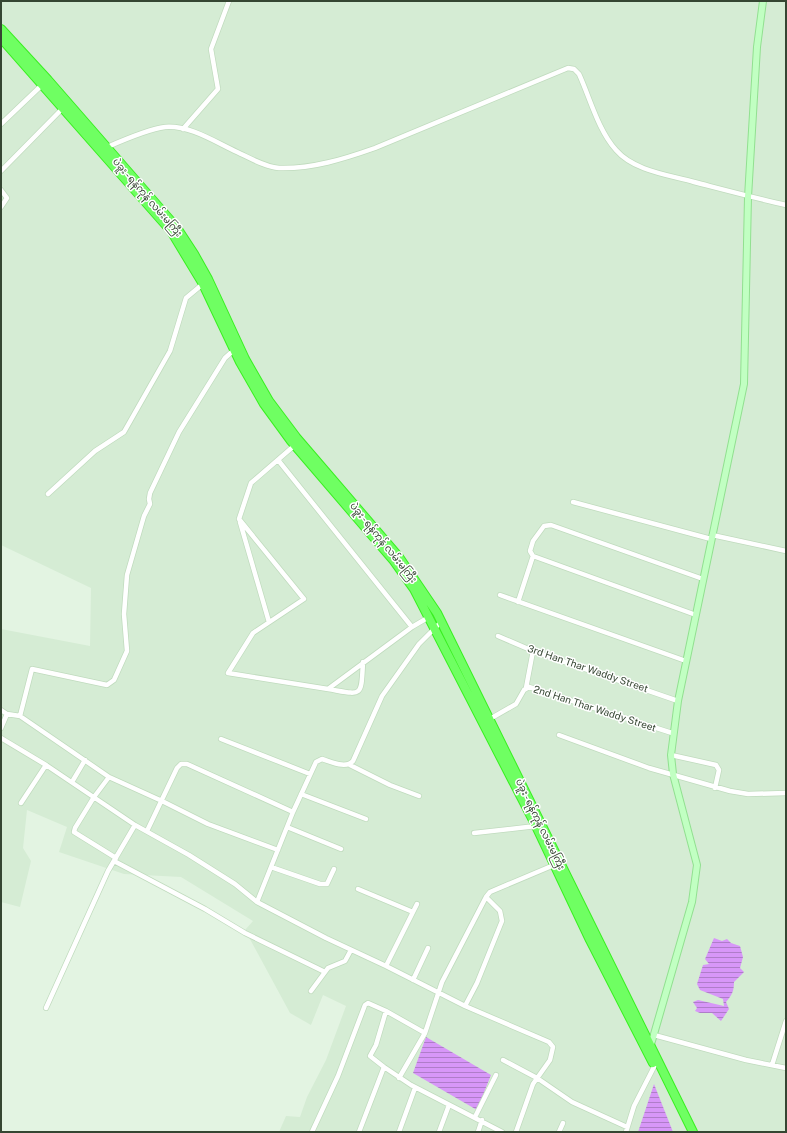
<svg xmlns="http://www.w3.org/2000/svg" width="787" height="1133" font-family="'Public Sans','Noto Sans Myanmar',sans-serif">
	<defs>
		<pattern id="water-rules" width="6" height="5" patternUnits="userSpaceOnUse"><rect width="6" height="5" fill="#d797f8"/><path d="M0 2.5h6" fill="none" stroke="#af7dc9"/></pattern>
	</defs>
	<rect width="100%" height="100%" fill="#e3f4e2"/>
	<path fill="#d5ecd4" d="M1,1h785v1131h-507l7,-16 14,1 7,-20 19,-37 20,-54 -23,-11 -12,30 -21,-12 -45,-83 8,-9 -72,-44 -57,-3 -65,-22 8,-25 -40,-17 -4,38 8,13 -11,46 -19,-5v-273l89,17 1,-58 -90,-43z"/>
	<path fill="url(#water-rules)" d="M714,938l8,3 5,-2 4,4 9,3 3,11 -3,11 4,4 -10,10c0,9 -2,13 -8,20l3,7 -8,12 -9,-8h-12l-5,-2 2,-3 -4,-6 5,-2 26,6 -1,-7 -23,-9 -3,-6 6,-19 6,-1 -4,-5z
		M426,1037l65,38 -14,35 -64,-37z
		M654,1084l19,48h-35z"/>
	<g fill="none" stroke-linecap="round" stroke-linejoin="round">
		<defs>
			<path id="street" d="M1,124l42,-40
				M183,129l35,-40 -7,-40 18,-48
				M105,148c16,-7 43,-19 60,-21 25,-2 50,15 72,25 13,6 28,15 42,16 33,1 65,-9 96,-20l193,-80 6,1 5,5c11,24 19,56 37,76 18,21 53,25 78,32 31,8 61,16 92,23
				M1,171l62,-63
				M1,190l6,8 -6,9
				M295,445l-44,38 -12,36 65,80 -51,34 -25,40 100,16 84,-62 17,-10
				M278,460l134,167
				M48,494l47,-43 29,-19 46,-81 16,-53 18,-15
				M573,502l138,37
				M240,522l29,100
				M712,535l74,16
				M500,595l186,66
				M518,602l15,-46
				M696,615l-163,-59 -3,-5 3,-10 11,-15 7,-1 152,54
				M498,636l35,15 145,50
				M526,688l7,-37
				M328,689c35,6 33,9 35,-27
				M1,710l6,4 13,2 89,61 53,24 46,23 70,26
				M20,716l12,-47 75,16 7,-5 13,-29 -3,-37 3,-39 17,-59 6,-12 -1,-5 1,-6 29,-61 46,-74 9,-8
				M488,720l28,-16 8,-14 5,-3 143,46
				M1,728l6,-14
				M559,735l90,33 81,23 18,3 38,-1
				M1,738l45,27 89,60 54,30 46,29 22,18 69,36 60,28 79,40 84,36 4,5 -3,13 -17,24 -17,48
				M221,739l89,35
				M671,755l45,10 3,5 -4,18
				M350,765l40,20 29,11
				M109,777l-15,20 -19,31 -1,4 42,26
				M72,782l13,-22
				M301,794l65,25
				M21,803l25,-38
				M287,827l54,22
				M147,831l30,-63 4,-4h6l106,48
				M474,833l62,-7
				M114,861l91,48 40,24 80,39
				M271,867l49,17h7l7,-15
				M358,889l55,23
				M257,902l36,-90 23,-50 6,-3c10,3 24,10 31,2l29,-65 37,-52 22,-22
				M386,966l31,-62
				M413,980l15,-32
				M311,991l17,-23 17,-7 6,-11
				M465,1006l12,-23 25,-62 -2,-10 -14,-14
				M46,1008l62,-137 27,-46
				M654,1035l92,25 40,8
				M503,1060l34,18 35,24 55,25
				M772,1065l14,-44
				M384,1067l-14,-11 6,-11 10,-34 39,22
				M399,1078l26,-45 17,-51 44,-85 4,-5 64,-27
				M475,1117l21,-42
				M312,1132l26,-56 27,-71 3,-2 18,8
				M359,1132l25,-65 27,18 91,47
				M399,1132l16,-44
				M439,1132l10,-27
				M478,1132l4,-12
				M559,1132l4,-9
				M626,1132l8,-26 22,-43"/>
			<path id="secondary" d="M650,1048l42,-146 5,-37 -24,-91 -2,-19 7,-54 66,-317 4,-187 9,-150 6,-46"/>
			<path id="highway" d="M1,29l47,51 129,148 17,26 14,25 37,80 24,42 27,36 103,120 38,56 256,519
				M1,38l170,193 32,53 37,78 24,42 27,37 103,120 20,28 122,237 54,114 63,123"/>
		</defs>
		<use href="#street" stroke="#c0dbbe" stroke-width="6"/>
		<use href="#secondary" stroke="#91e090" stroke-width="8"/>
		<use href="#highway" stroke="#39ef21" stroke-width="10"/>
		<use href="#street" stroke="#fff" stroke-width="4.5"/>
		<use href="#secondary" stroke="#c1ffc2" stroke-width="6"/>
		<use href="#highway" stroke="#6fff62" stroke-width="8"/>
	</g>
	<g text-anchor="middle" stroke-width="3" stroke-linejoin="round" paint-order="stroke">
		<g font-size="10" fill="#354632" stroke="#fff">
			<text transform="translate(148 197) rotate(49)" y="4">ပဲခူး - ရန်ကုန် လမ်းမကြီး</text>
			<text transform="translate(384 542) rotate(51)" y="4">ပဲခူး - ရန်ကုန် လမ်းမကြီး</text>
			<text transform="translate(588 668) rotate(19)" y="4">3rd Han Thar Waddy Street</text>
			<text transform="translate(595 708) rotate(18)" y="4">2nd Han Thar Waddy Street</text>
			<text transform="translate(541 824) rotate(64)" y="4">ပဲခူး - ရန်ကုန် လမ်းမကြီး</text>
		</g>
	</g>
	<rect width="787" height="1133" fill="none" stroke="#354632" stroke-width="4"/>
</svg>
